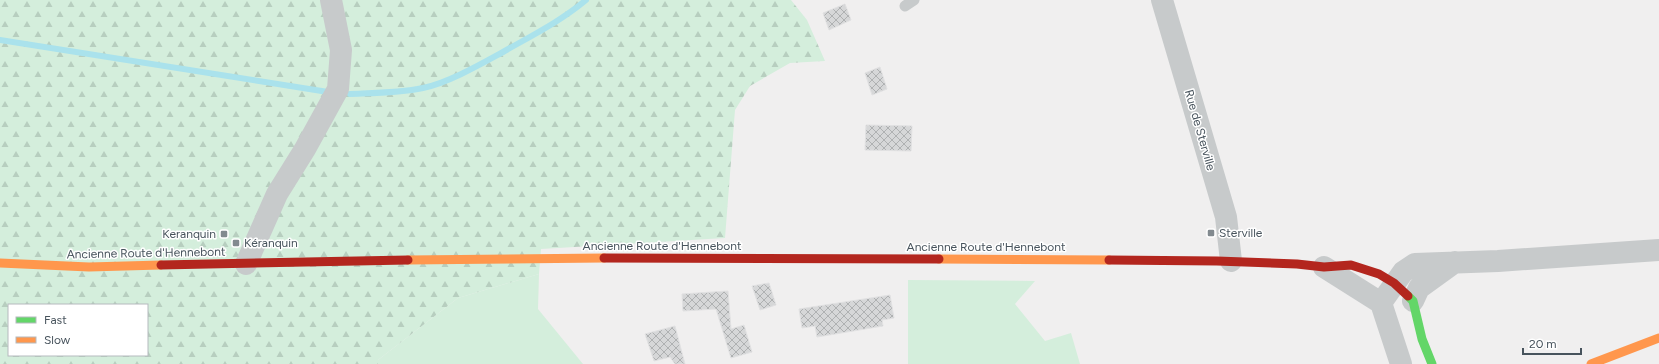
<svg xmlns="http://www.w3.org/2000/svg" width="1659" height="364" font-family="Figtree,sans-serif">
	<defs>
		<pattern id="forest-firs" width="22" height="20" patternUnits="userSpaceOnUse"><rect width="22" height="20" fill="#d4eedc"/><path d="M5 1l3.5 6h-7zM16 11l3.5 6h-7z" fill="#b7cebf"/></pattern>
		<pattern id="building-cross-hatch" width="8" height="8" patternUnits="userSpaceOnUse"><rect width="8" height="8" fill="#d6d7d8"/><path d="M0 0l8 8M0 8l8-8" fill="none" stroke="#afb1b2"/></pattern>
	</defs>
	<rect width="100%" height="100%" fill="#f0efef"/>
	<path fill="#d4eedc" d="M539,274l-1,35 45,55h-205v-4l80,-62z
		M908,280l127,1 -20,23 30,37 26,-8 9,31h-172z"/>
	<path fill="url(#forest-firs)" fill-rule="evenodd" d="M0,0h791l16,20 18,41 -35,2 -40,23 -15,24 -10,128 -184,11 -2,25 -81,24 -80,62v4h-378zM9,305h138v50h-138z"/>
	<g fill="none" stroke-linecap="round" stroke-linejoin="round">
		<path stroke="#aae2ec" stroke-width="6" d="M0,40l328,52
			M350,94c24,-1 49,-1 73,-6 25,-5 58,-24 80,-36 28,-16 58,-31 83,-52"/>
	</g>
	<path fill="url(#building-cross-hatch)" stroke="#e1e1e2" d="M845,4l6,16 -22,10 -6,-17z
		M880,67l7,22 -15,6 -7,-22z
		M866,125l46,1 -1,25 -46,-1z
		M769,283l7,22 -16,5 -8,-24z
		M728,291l3,38 13,-4 8,27 -21,6 -15,-49 -33,2 -1,-17z
		M890,295l4,23 -12,2 1,6 -66,11 -2,-11 -13,2 -3,-19z
		M675,326l10,38h-10l-5,-7 -16,4 -9,-27z"/>
	<g fill="none" stroke-linecap="round" stroke-linejoin="round">
		<path stroke="#c7cacb" stroke-width="11" d="M905,6l9,-6"/>
		<path stroke="#c7cacb" stroke-width="22" d="M1162,0l64,217 5,44
			M246,264l31,-70 28,-45 33,-60 3,-39 -10,-50
			M1324,267l57,36 20,61
			M1413,301l6,-13 36,-26
			M1381,303l22,-31 12,-8 83,-3 161,-11"/>
		<path stroke="#63d668" stroke-width="9" d="M1408,296l5,5 9,38 10,25"/>
		<path stroke="#ff974d" stroke-width="9" d="M939,259l170,1
			M408,260l196,-2
			M0,263l89,4 72,-2
			M1591,364l68,-26"/>
		<path stroke="#b3261e" stroke-width="9" d="M604,258l335,1
			M1109,260l108,1 80,3 27,3 27,-2 28,9 15,9 14,13
			M161,265l247,-5"/>
	</g>
	<g fill="#828a8f" stroke="#fff" stroke-width="1.5">
		<rect x="1207" y="229" width="8" height="8" rx="2"/>
		<rect x="220" y="230" width="8" height="8" rx="2"/>
		<rect x="232" y="239" width="8" height="8" rx="2"/>
	</g>
	<g text-anchor="middle" stroke-width="3" stroke-linejoin="round" paint-order="stroke">
		<g font-size="12" fill="#47535c" stroke="#fff">
			<text transform="translate(1200 130) rotate(74)" y="4">Rue de Sterville</text>
			<text x="662" y="250">Ancienne Route d'Hennebont</text>
			<text x="986" y="251">Ancienne Route d'Hennebont</text>
			<text transform="translate(146 253) rotate(-1)" y="4">Ancienne Route d'Hennebont</text>
		</g>
		<g font-size="12" fill="#47535c" stroke="#fff" text-anchor="start">
			<text x="1219" y="237">Sterville</text>
			<text x="216" y="238" text-anchor="end">Keranquin</text>
			<text x="244" y="247">Kéranquin</text>
		</g>
	</g>
	<rect x="8" y="304" width="140" height="52" fill="#ffffff" stroke="#b5babe"/>
	<rect x="16" y="317" width="20" height="6" fill="#63d668" stroke="#b5babe"/>
	<text x="44" y="324" font-size="12" fill="#47535c">Fast</text>
	<rect x="16" y="337" width="20" height="6" fill="#ff974d" stroke="#b5babe"/>
	<text x="44" y="344" font-size="12" fill="#47535c">Slow</text>
	<path d="M1523 348v6h58v-6" fill="none" stroke="#47535c" stroke-width="2"/>
	<text x="1529" y="348" font-size="12" fill="#47535c" stroke="#ffffff" stroke-width="3" paint-order="stroke">20 m</text>
</svg>
